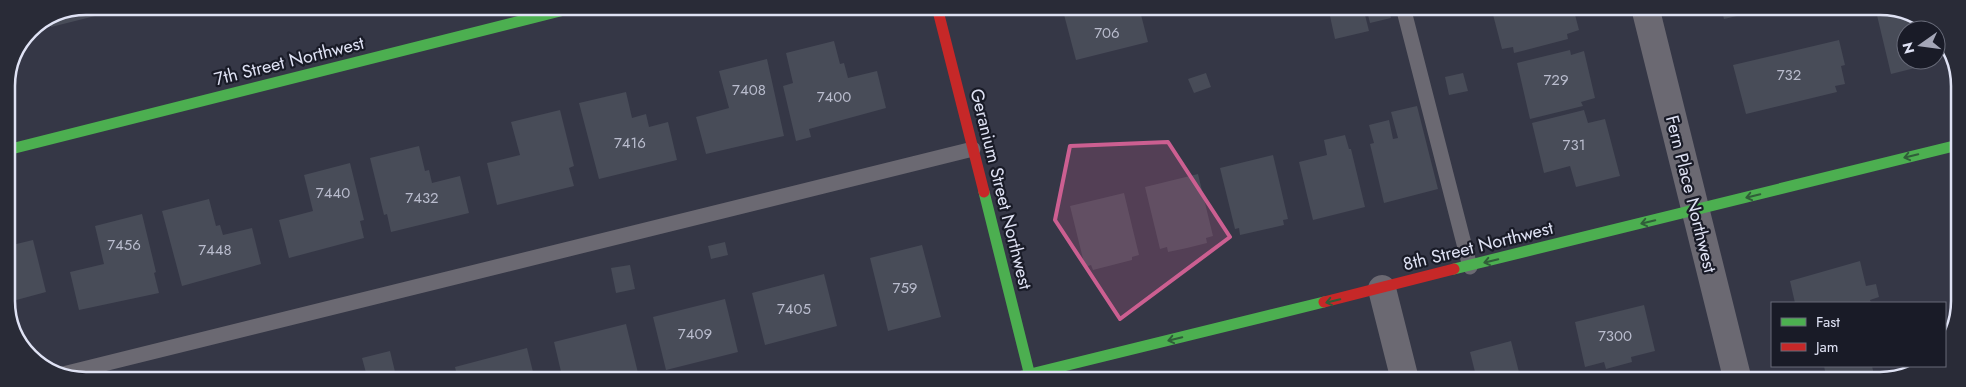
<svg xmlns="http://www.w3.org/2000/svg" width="1966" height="387" font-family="Jost,sans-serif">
	<rect width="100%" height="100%" fill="#353746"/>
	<path fill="#484c58" d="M86,6h36l1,3 -72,18 -1,-6z
		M1062,7h77l9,35 -72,18z
		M1328,7h35l6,24 -34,8z
		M1366,7h22l3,11 -21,5z
		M1491,7h82l6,23 -12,4 1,5 -54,14 -1,-6 -11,2z
		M1721,7h50v1l-47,11z
		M1875,7h15l41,19 1,4h-26v30h11l2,7 -28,7z
		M1839,40l6,25 -4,1 4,18 -10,2 2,6 -91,22 -13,-49z
		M834,41l6,23 4,-1 4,15 29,-7 9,37 -77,21 2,8 -15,4 -13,-55 10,-3 -7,-30z
		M1570,50l1,5 13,-4 11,47 -14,4 2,4 -53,13 -13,-56z
		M767,59l17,77 -78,18 -10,-37 33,-9 -10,-37z
		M1206,73l5,14 -17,6 -6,-14z
		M1463,73l5,18 -19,4 -4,-18z
		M626,92l6,26 14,-4 3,13 19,-5 9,38 -78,19 -20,-76z
		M1417,106l21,83 -54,14 -14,-59 4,-1 -5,-18 20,-5 4,19 5,-1 -7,-26z
		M560,110l14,56 -5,2 5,18 -77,19 -10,-42 33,-8 -9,-33z
		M1584,110l4,13 17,-4 15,57 -44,11 -6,-21 -26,7 -12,-50z
		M1345,135l4,14h2l14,58 -52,13 -14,-58 28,-7 -3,-15z
		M419,146l6,25 4,-1 3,13 28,-7 9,37 -78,19 -4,-18 -3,1 -14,-57z
		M1273,155l15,64 -5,1 1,5 -44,10 -1,-7 -4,1 -15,-61z
		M350,163l14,57 -4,1 4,17 -75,20 -10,-38 34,-9 -9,-36z
		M1198,174l15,62 -7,2 1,5 -20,5 -19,4 -1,-5 -7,2 -15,-62z
		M1124,193l15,62 -7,2v3l-39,10 -2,-5 -6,2 -15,-61z
		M209,199l7,27 4,-1 3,10 29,-7 9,36 -79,22 -20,-75z
		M142,214l14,58 -2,1 5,20 -80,17 -9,-38 34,-8 -9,-38z
		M33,240l13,52 -37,10 -1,-56z
		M725,242l3,13 -17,4 -3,-13z
		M922,245l19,72 -53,14 -18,-73z
		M1860,261l6,25 10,-2 3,13 -9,3 1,3h-76l-5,-22z
		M630,265l5,24 -19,4 -5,-25z
		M824,274l13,52 -72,19 -13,-52z
		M725,299l13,53 -72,18 -13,-53z
		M1644,305l11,46 -24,6 1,5 -26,7 -2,-7 -19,5 -10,-45z
		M626,324l13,53 -14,3h-62l-9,-38z
		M1511,341l10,39h-44l-7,-28z
		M527,348l8,32h-77l-3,-13z
		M390,351l7,29h-29l-6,-22z
		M1824,366h48l3,13 -48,2z
		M428,373l2,7h-26v-1z"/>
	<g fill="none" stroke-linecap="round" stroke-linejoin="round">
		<path stroke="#6b6972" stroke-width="15" d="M1403,7l67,260
			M63,374l910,-225"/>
		<path stroke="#6b6972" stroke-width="28" d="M1645,7l93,374
			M1382,289l23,91"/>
		<path stroke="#4caf50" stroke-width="11" d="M7,150l573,-144
			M984,192l47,188
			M1454,269l504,-124
			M1006,380l318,-78"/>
		<path stroke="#c62828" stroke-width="11" d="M937,7l47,185
			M1324,302l130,-33"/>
	</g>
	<defs><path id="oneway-shaft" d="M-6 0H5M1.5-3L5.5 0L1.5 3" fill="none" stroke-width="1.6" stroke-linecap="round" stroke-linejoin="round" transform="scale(1.25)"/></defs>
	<g stroke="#305e39">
		<use href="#oneway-shaft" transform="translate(1911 156) rotate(166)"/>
		<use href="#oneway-shaft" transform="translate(1753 196) rotate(166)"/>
		<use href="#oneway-shaft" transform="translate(1648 222) rotate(166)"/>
		<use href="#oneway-shaft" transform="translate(1491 261) rotate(166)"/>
		<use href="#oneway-shaft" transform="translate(1333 301) rotate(166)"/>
		<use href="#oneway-shaft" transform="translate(1175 339) rotate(166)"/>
	</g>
	<path fill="#cc5f91" fill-opacity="0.2" stroke="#cc5f91" stroke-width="4" stroke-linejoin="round" d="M1168,142l62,95 -110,82 -65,-99 15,-74z"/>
	<g text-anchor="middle" stroke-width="4.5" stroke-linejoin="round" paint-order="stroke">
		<g font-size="15" fill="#b9bccd">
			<text x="1107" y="38">706</text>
			<text x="1789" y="80">732</text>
			<text x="1556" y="85">729</text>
			<text x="749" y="95">7408</text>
			<text x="834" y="102">7400</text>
			<text x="630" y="148">7416</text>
			<text x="1574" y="150">731</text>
			<text x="333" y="198">7440</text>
			<text x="422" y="203">7432</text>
			<text x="124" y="250">7456</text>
			<text x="215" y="255">7448</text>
			<text x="905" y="293">759</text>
			<text x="794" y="314">7405</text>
			<text x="695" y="339">7409</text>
			<text x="1615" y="341">7300</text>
		</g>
		<g font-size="18" fill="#dfe2f4" stroke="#191b27">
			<text transform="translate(289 61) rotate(-14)" y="6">7th Street Northwest</text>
			<text transform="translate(1001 189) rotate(76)" y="6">Geranium Street Northwest</text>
			<text transform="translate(1691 194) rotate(76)" y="6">Fern Place Northwest</text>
			<text transform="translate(1478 246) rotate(-14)" y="6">8th Street Northwest</text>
		</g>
	</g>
	<path d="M0 0H1966V387H0ZM86 15H1880A71 71 0 0 1 1951 86V301A71 71 0 0 1 1880 372H86A71 71 0 0 1 15 301V86A71 71 0 0 1 86 15Z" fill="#292b37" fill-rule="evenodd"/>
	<path fill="none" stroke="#dfe2f4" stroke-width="2.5" d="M86 15H1880A71 71 0 0 1 1951 86V301A71 71 0 0 1 1880 372H86A71 71 0 0 1 15 301V86A71 71 0 0 1 86 15Z"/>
	<rect x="1771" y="302" width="175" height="65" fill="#191b27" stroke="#686b79"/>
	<rect x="1781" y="318" width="25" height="8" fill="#4caf50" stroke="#686b79"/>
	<text x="1816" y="327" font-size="15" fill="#dfe2f4">Fast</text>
	<rect x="1781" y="343" width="25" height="8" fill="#c62828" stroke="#686b79"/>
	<text x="1816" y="352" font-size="15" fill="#dfe2f4">Jam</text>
	<g transform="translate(1921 45) rotate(256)"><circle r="24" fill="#191b27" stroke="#686b79"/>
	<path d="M0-4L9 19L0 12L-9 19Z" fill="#a4a6b7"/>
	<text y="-8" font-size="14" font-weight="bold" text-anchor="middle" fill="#dfe2f4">N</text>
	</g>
</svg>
